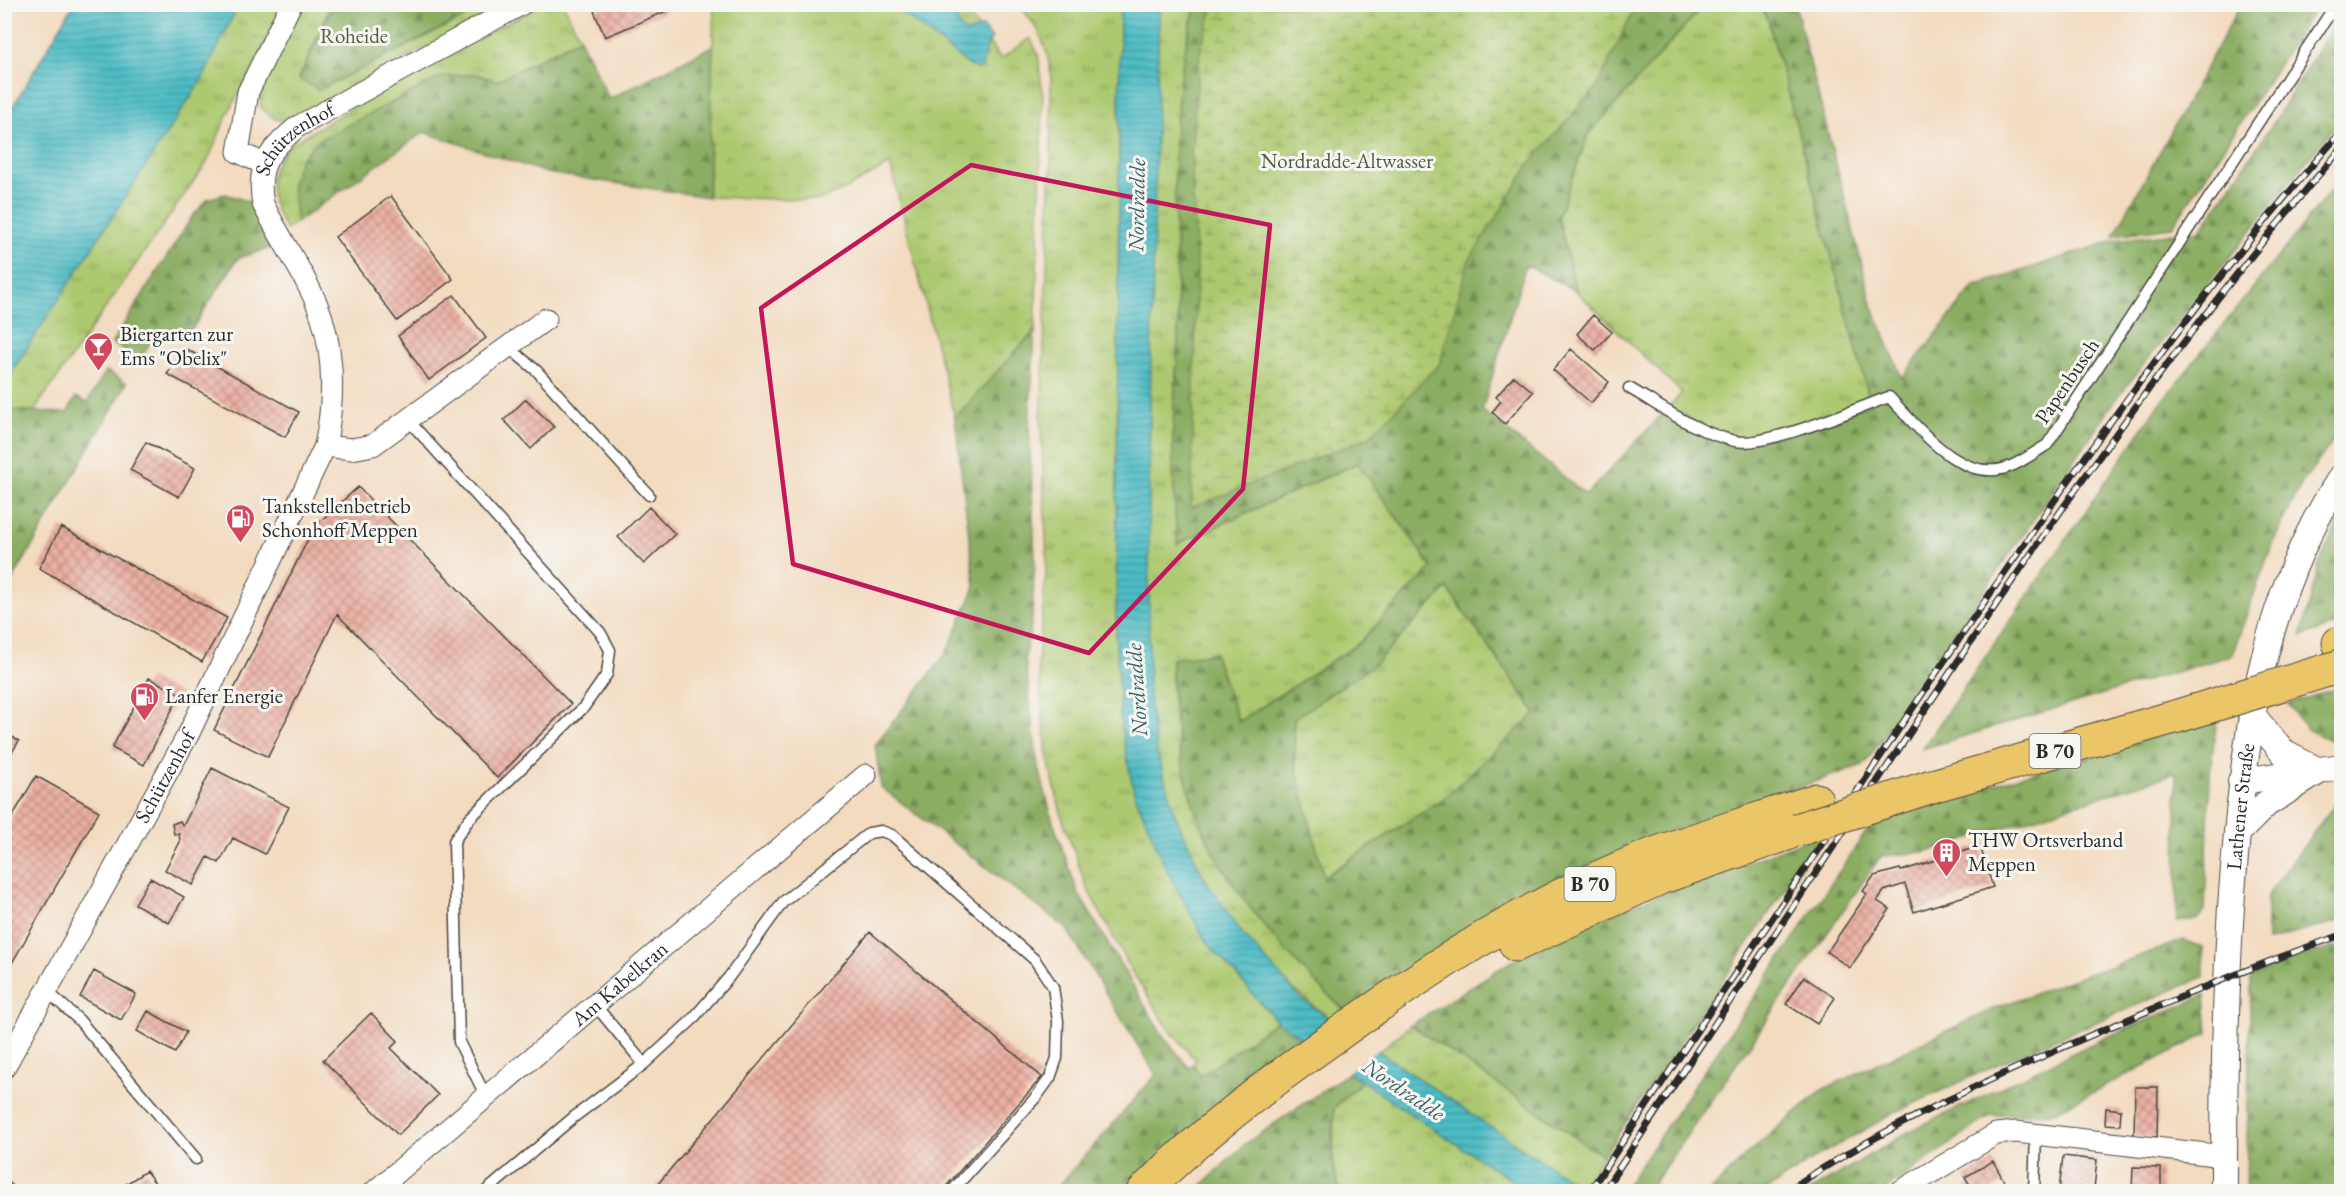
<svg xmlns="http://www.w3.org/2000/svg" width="2346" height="1196" font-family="'EB Garamond',serif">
	<defs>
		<pattern id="grass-tufts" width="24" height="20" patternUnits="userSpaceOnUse" patternTransform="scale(1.5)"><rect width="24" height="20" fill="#adc970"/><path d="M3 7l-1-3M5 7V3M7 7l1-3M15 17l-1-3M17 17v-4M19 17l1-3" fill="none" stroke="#8da35c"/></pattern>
		<pattern id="forest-firs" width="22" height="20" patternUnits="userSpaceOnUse" patternTransform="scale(1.5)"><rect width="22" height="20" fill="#8aad62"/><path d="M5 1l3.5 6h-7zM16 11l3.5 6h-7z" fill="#718d51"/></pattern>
		<pattern id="wetland-marsh" width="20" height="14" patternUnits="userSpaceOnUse" patternTransform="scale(1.5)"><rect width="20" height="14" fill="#adc970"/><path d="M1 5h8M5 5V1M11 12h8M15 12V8" fill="none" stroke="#8da35c"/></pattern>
		<pattern id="water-rules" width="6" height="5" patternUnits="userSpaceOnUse" patternTransform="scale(1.5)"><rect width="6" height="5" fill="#4dbcc5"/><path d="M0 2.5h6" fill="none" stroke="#4099a0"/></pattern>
		<pattern id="building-cross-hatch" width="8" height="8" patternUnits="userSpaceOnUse" patternTransform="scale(1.5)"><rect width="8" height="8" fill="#ebb0a2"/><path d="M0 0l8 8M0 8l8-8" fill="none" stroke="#bf8f84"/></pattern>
	</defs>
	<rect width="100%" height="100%" fill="#f6f6f2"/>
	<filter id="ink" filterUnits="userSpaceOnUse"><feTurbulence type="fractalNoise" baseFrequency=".0167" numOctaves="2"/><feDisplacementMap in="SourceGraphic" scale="12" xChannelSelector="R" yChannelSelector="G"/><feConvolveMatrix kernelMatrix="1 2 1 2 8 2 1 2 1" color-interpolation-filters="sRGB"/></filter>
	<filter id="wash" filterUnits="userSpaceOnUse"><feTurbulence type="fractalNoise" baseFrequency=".008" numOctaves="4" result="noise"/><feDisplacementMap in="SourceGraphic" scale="24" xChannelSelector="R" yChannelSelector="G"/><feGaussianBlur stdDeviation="1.35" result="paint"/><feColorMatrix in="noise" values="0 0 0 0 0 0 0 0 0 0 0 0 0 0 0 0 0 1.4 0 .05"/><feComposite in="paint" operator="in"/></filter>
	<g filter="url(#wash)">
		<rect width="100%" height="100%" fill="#f3dbc0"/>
		<path fill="url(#grass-tufts)" stroke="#6c7a4e" stroke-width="1.5" d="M238,5h49l-59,108 -21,49 -173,249 -29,-1 -1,-28 200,-306z
			M299,5h32l-32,74 20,11 169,-85h16l-207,112c-17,6 -24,4 -36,-10l-2,-21z
			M541,5h23l16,33 -83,43 -21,-7 -159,67c-27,30 -26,43 -20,81l-11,7c-20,-33 -23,-56 5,-85l106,-63z
			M714,5h272l-16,12 31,42 29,-21 8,16 5,43 -8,233 -80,88 -65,-254 -46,26 -25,10 -111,-3z
			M1020,5h100l-4,637 5,85 13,65 33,79 39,70 71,80 -77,55 -7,-12 3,-3 -27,-32 -38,-59 -45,-84 -24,-69 -15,-62 -9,-91 9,-104 -6,-135 10,-262v-88l-4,-22 -8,-21z
			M1159,5h37c-32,105 -19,216 -18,325 0,39 -5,79 -5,118 0,32 2,64 4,96l181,-81 74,104 -74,77 -120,78 -24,-69 -42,6v32l7,58 17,63 136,187 14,13 -12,9c-88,-60 -153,-160 -176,-264 -17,-75 -9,-156 -9,-232 0,-174 6,-347 10,-520z
			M1704,5h57l8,18 102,381 -91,32 -43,6 -70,-33 15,-16 -106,-102 -18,-74 30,-82z
			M1447,588l89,125 -93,86 -120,78 -28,-113 -1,-46 81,-54z
			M1411,1025l192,131 -21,32 -157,-104 -46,-33z
			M1362,1081l23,16 143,94h-187l-8,-14 1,-69z"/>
		<path fill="url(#forest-firs)" stroke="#5a6c46" stroke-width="1.5" fill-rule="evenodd" d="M2241,4l77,1 -146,222 -58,8z
			M333,5v-1l155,1 -169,85 -20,-11z
			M1196,5h508l-116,130 -30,82 18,74 -50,-26 -44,145 104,85 81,-86 70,33 43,-6 91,-32 -102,-381 -8,-18h34l78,303 29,70 71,-91 142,-47 86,-10 73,-108 67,-110v106l-224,280 -252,366 -220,77 -113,48 -186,123c-57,-54 -124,-126 -150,-200 -18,-49 -24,-102 -24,-153l42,-6 25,69 119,-78 74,-77 -74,-104 -181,81c-2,-32 -4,-64 -4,-95 -1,-40 5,-79 5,-119 -1,-109 -14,-220 18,-325zM1447,588l89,125 -93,86 -119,78 -29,-113 -1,-45 81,-55z
			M580,38l29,61 104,-53 -5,151 -161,-24 -123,-41 -127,90 -5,-37 8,-25 17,-19 124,-64 35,-3 21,7z
			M2341,178v252l-39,53 -31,64 -39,108 -310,94 234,-340z
			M225,194l28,9 18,45 -33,10 -46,71 -35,2 -17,29 -28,-17 80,-126 16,-18z
			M1035,330l-6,96 6,133 -3,60 -7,39 12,102 15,59 26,74 85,143 26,32 4,-4 7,12 77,-55 25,18 -82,67 -92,85h-74l102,-116 -90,-147 -185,-141 -6,-42 71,-91 29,-67 -20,-169z
			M106,371l21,12 -122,210v-183l62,3 9,-16 11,6z
			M2341,514v109l-40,14 18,-72z
			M2341,687v56h-4l-29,-13 -20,-26z
			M2217,718l-7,55 -5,138 -9,9 -19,2 -1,-149 -251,79 -44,4 -233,335 -26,1 250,-369 47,-17z
			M2341,803v118l-74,20v-45l67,-91z
			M1823,834l-220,322 -192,-131 96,-61 88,-45z
			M2184,940l19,8 1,29 -182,76 -126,59 -78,44 -53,35h-54l36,-37 75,-64 175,-83z
			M2341,945v246h-95l5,-214 31,-14z
			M2205,995l3,38 -153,79 -64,3 -108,76 -75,1 102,-61 188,-90z
			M1350,1072l12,9 -28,27c-2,27 -6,59 7,83l-146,1 50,-48z"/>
		<path fill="url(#wetland-marsh)" stroke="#6c7a4e" stroke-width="1.5" d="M1214,5h422l-38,80 -67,77 -63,100 -28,101 -71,74 -178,71 6,-238 -6,-118 9,-101z"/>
		<path fill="url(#water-rules)" stroke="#3c7478" stroke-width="1.5" d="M73,5h165l-34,71 -199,306v-262z
			M892,5h60l7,21 8,7 16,-6 9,12 -4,4 -6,24 -4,2 -8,-3z
			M1120,5h39l-10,443v256l9,53 17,58 28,61 38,56 60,67 285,192h-58l-143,-94 -108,-76 -71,-80 -39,-70 -33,-79 -13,-65 -5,-85z"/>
		<path fill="#f3dbc0" d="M1338,1020l42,28 -34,25 -41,-29z"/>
		<g id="blocks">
			<path fill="url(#building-cross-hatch)" d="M608,4h59l2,6 -64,27 -11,-26z
				M391,196l62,83 -56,42 -62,-84z
				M454,295l32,43 -57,42 -31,-44z
				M1593,315l19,17 -17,18 -18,-16z
				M186,349l113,63 -14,25 -118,-63z
				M1571,349l38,33 -18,21 -38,-33z
				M1514,376l19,16 -28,32 -13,-12 9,-11 -5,-4z
				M526,399l28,28 -23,22 -27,-29z
				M146,442l49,26 -16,29 -49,-27z
				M358,487l213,217 -74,74 -160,-164 -69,143 -54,-27 100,-203z
				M649,507l26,27 -31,30 -26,-27z
				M61,527l166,91 -25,44 -163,-94z
				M149,678l31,16 -36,71 -32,-17z
				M4,732l15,9 -15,24z
				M212,768l77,39 -24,47 -32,-16 -14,25 -11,-6 -15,28 -28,-15 15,-28 -1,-8h-5l-2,-10 8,-3 3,5z
				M36,776l63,35 -95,166v-146z
				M1980,846l13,41 -79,25 -9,-28 -21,7 -7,10 13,8 -40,59 -23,-16 40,-58 -4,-3 11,-15 26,-7 1,2z
				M150,878l34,19 -15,26 -34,-19z
				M870,932l172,145 -100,114h-290z
				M94,971l42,23 -15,26 -41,-23z
				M1804,977l31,21 -18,26 -31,-20z
				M148,1011l38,21 -11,21 -38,-22z
				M371,1013l27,28 -7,7 47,47 -40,40 -75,-75z
				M2135,1087h23l-1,50 -23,-1z
				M2106,1108l15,2 -1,15 -15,-1z
				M2063,1156l34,4 -3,29 -15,-2 -1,4h-19z
				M1993,1161l12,22 -17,8h-27l9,-6 -5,-8z
				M2133,1167l28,1v23h-29z
				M146,1171l15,20h-46z
				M4,1178l14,13h-14z"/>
		</g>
	</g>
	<g filter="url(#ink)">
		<use href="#blocks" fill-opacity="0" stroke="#494541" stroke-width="1.5"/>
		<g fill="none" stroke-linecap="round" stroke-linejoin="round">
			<defs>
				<path id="service" d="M508,347l29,24 112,124
					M1629,388c33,19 68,45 106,53 29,7 123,-33 154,-44 29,30 74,90 122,69 12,-5 24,-14 36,-21l289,-441
					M409,421l191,211 10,18 -3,24 -23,33 -115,112 -15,22 5,201 27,55
					M48,992l31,28 117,139
					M595,1005l49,59
					M485,1192l89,-75 70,-53 47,-43 38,-44 54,-75 86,-69 12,-2 11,4 143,125 18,27 5,34 -1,37 -7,20 -13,18 -86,96
					M2034,1192l2,-58"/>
				<g id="minor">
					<path d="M264,164l-26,-12 10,-60 43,-88"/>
					<path d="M325,446l27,3 21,-4 173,-126"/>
					<path id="s1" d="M4,1068l185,-335 136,-287c9,-43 10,-85 -3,-128 -11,-35 -42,-79 -59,-114 -7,-38 6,-53 34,-77l225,-123"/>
					<path id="s2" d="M374,1192l492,-417"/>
					<path d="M1899,1192l97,-58 20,-2 208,24"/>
				</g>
				<g id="tertiary">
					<path d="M2251,714l34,40 34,17"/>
					<path d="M2241,781l101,-14"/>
					<path d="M2237,833l29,-29 53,-33"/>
					<path id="s3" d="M2224,1192c0,-113 1,-224 11,-336 11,-133 31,-266 107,-380"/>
				</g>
				<path id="trunk" d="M2339,643l3,-1
					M1932,786l246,-70
					M1516,945l144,-67 127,-44
					M1143,1192c57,-57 122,-106 187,-152 101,-73 205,-140 322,-185 54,-20 109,-36 164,-55"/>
			</defs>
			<use href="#service" stroke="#494541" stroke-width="13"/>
			<use href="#minor" stroke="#494541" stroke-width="23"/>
			<use href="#tertiary" stroke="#494541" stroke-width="28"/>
			<use href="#trunk" stroke="#494541" stroke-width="35"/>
			<use href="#service" stroke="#fff" stroke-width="10"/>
			<use href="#minor" stroke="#fff" stroke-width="21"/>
			<use href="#tertiary" stroke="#fff" stroke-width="26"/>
			<use href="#trunk" stroke="#ebc669" stroke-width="33"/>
			<defs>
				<path id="rail" d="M1589,1192c104,-156 209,-312 313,-468 137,-205 276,-408 440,-593
					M1603,1192c99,-150 200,-300 300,-449 137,-206 276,-409 439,-595
					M1786,1192c101,-68 212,-117 324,-165 76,-32 152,-65 232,-92"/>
			</defs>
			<use href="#rail" stroke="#2b2b2b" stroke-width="7"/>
			<use href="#rail" stroke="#f6f6f2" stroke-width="4.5" stroke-dasharray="14" stroke-linecap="butt"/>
			<defs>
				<path id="trunk-bridge" d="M2178,716l163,-50
					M1797,830l135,-44"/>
			</defs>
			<use href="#trunk-bridge" stroke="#494541" stroke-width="35" stroke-linecap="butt"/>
			<use href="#trunk-bridge" stroke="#ebc669" stroke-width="33"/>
		</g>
	</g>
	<path fill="none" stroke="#c2185b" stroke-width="4.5" stroke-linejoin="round" d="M971,165l299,60 -27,264 -154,164 -296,-89 -32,-256z"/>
	<defs>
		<symbol id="bar-pin" viewBox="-11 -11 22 30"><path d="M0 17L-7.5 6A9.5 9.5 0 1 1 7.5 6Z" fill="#d1495b" stroke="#f6f6f2"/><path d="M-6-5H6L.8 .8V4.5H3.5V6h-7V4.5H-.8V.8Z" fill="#fff"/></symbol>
		<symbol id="fuel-pin" viewBox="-11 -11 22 30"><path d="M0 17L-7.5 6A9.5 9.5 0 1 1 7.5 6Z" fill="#d1495b" stroke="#f6f6f2"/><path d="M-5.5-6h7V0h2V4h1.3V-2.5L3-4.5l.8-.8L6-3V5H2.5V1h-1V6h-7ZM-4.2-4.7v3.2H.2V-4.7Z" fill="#fff"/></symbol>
		<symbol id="building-pin" viewBox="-11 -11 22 30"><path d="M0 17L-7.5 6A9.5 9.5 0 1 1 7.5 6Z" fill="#d1495b" stroke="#f6f6f2"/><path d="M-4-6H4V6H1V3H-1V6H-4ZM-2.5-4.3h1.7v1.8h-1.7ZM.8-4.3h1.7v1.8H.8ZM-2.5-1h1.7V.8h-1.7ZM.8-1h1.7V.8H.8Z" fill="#fff"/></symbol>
	</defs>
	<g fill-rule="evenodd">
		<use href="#bar-pin" x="82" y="330" width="33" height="45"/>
		<use href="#fuel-pin" x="224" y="502" width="33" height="45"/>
		<use href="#fuel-pin" x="128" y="680" width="33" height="45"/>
		<use href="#building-pin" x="1930" y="836" width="33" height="45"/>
	</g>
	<g text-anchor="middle" stroke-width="6" stroke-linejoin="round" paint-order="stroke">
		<g fill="#f6f6f2" stroke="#686867" stroke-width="1.5">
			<rect x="2029.5" y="734" width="51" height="34" rx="4.5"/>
			<rect x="1564.5" y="867" width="51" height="34" rx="4.5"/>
		</g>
		<g font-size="20" font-weight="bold" fill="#2b2b2b">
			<text x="2055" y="758">B 70</text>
			<text x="1590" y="891">B 70</text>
		</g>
		<g font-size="21" fill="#525a40" stroke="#f6f6f2">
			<text x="354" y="43">Roheide</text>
			<text x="1347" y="168">Nordradde-Altwasser</text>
		</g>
		<g font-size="21" fill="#2b2b2b" stroke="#f6f6f2">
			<text dy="7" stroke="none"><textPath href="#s1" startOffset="1038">Schützenhof</textPath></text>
			<text transform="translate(2067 381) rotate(-56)" y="7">Papenbusch</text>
			<text dy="7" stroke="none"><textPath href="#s1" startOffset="333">Schützenhof</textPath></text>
			<text dy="7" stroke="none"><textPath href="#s3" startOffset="386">Lathener Straße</textPath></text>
			<text dy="7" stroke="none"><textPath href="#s2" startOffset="322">Am Kabelkran</textPath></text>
		</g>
		<g font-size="21" fill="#2b2b2b" stroke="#f6f6f2" text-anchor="start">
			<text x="120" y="341">Biergarten zur<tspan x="120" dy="24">Ems "Obelix"</tspan></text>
			<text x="262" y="513">Tankstellenbetrieb<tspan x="262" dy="24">Schonhoff Meppen</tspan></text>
			<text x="165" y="703">Lanfer Energie</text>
			<text x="1968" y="847">THW Ortsverband<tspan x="1968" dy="24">Meppen</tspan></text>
		</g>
		<g font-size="22" font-style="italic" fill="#375e61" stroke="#f6f6f2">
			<text transform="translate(1136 205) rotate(-89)" y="8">Nordradde</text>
			<text transform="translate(1136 690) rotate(-94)" y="8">Nordradde</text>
			<text transform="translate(1404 1089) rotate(34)" y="8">Nordradde</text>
		</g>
	</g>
	<rect width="2346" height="1196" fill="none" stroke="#f6f6f2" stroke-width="24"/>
</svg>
